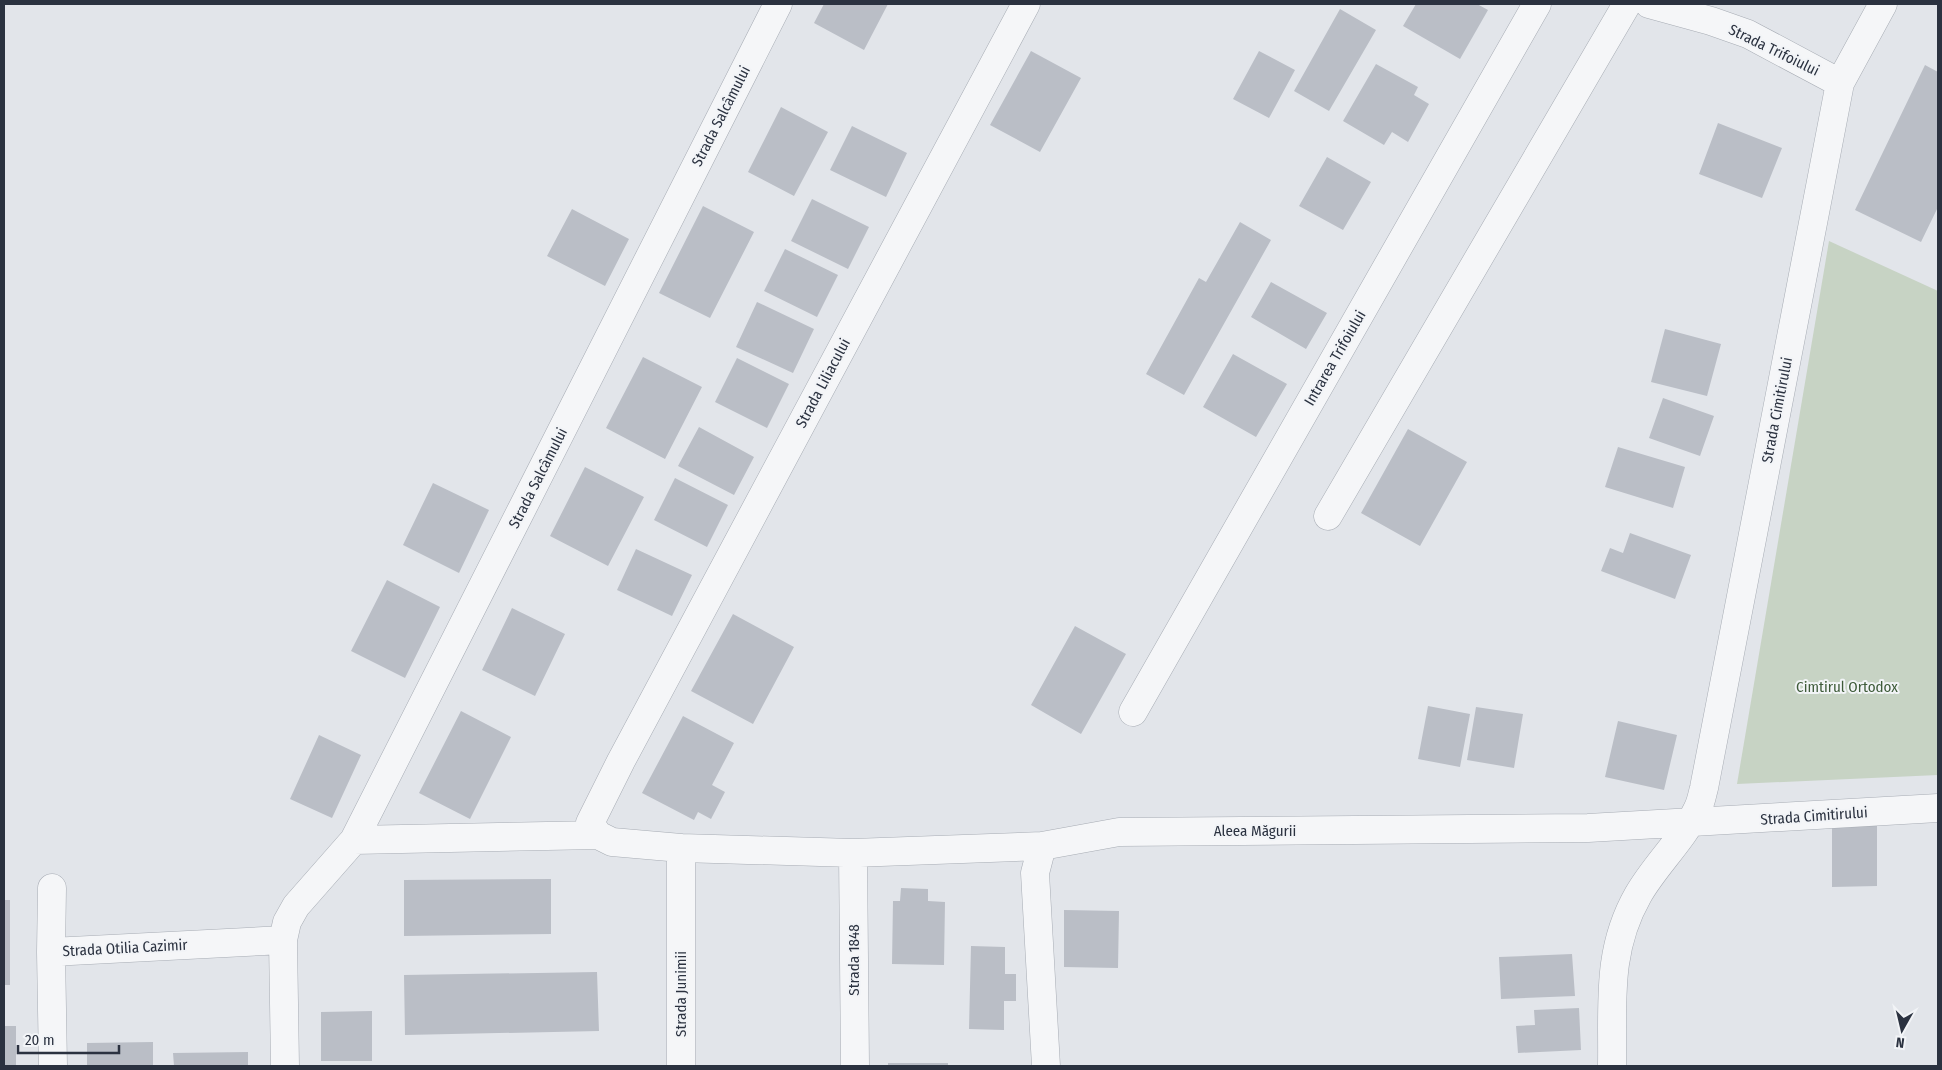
<svg xmlns="http://www.w3.org/2000/svg" width="1942" height="1070" font-family="'Fira Sans Condensed',sans-serif">
	<rect width="100%" height="100%" fill="#e2e5ea"/>
	<path fill="#c7d3c4" d="M1829,241l109,50v484l-201,9z"/>
	<path fill="#babec6" d="M824,4h64l-24,46 -50,-27z
		M1416,4h61l11,6 -28,49 -57,-33z
		M1340,9l36,21 -47,81 -35,-20z
		M1031,51l50,27 -41,74 -50,-27z
		M1259,51l36,19 -26,48 -36,-19z
		M1376,64l42,23 -4,8 15,9 -21,38 -16,-10 -8,13 -41,-24z
		M1925,65l13,7v135l-17,35 -66,-32z
		M781,107l47,25 -34,64 -46,-24z
		M1718,123l64,25 -20,50 -63,-24z
		M852,126l55,27 -21,44 -56,-27z
		M1327,157l44,25 -28,48 -44,-24z
		M812,199l57,28 -21,42 -57,-28z
		M703,206l51,26 -44,86 -51,-25z
		M572,209l57,30 -24,47 -58,-30z
		M1240,222l31,18 -87,155 -38,-21 53,-96 7,4z
		M785,249l53,26 -21,42 -53,-26z
		M1271,282l56,31 -21,36 -55,-32z
		M757,302l57,27 -21,44 -57,-26z
		M1665,329l56,15 -14,52 -56,-14z
		M1233,354l54,30 -31,53 -53,-30z
		M643,357l59,30 -37,72 -59,-31z
		M737,358l52,26 -22,44 -52,-26z
		M1663,398l51,18 -14,40 -51,-18z
		M699,427l55,30 -20,38 -56,-29z
		M1408,429l59,33 -47,84 -59,-33z
		M1618,447l67,20 -12,41 -68,-21z
		M585,467l59,30 -36,69 -58,-30z
		M675,478l53,27 -21,42 -53,-27z
		M433,483l56,27 -30,63 -56,-28z
		M1630,533l61,22 -16,44 -74,-28 9,-23 13,5z
		M636,549l56,26 -20,41 -55,-26z
		M387,580l53,27 -35,71 -54,-27z
		M512,608l53,26 -30,62 -53,-26z
		M733,614l61,33 -41,77 -62,-33z
		M1075,626l51,28 -45,80 -50,-29z
		M1428,706l42,8 -10,53 -42,-8z
		M1476,707l47,7 -9,54 -47,-8z
		M461,711l50,26 -41,82 -51,-26z
		M683,716l51,27 -22,42 13,7 -14,27 -13,-7 -4,8 -52,-27z
		M1618,721l59,14 -13,55 -59,-13z
		M319,735l42,20 -29,63 -42,-19z
		M1832,824h45v62l-45,1z
		M551,879v55l-147,2v-56z
		M901,888l27,1v12l17,1 -1,63 -52,-1 1,-63h7z
		M4,900h6v85h-6z
		M1064,910l55,1 -1,57 -54,-1z
		M971,946l34,1v27h11v27h-12v29l-35,-1z
		M1572,954l3,42 -74,3 -2,-42z
		M597,972l2,59 -194,4 -1,-60z
		M1579,1008l2,42 -63,3 -2,-27 19,-1 -1,-15z
		M372,1011v50h-51v-49z
		M4,1026h12v40h-12z
		M153,1042v24h-66v-23z
		M248,1052v14h-74l-1,-13z
		M888,1063h60v3h-60z"/>
	<g fill="none" stroke-linecap="round" stroke-linejoin="round">
		<defs>
			<path id="minor" d="M1649,4l62,17 37,13 92,49
				M1328,516l299,-512
				M1133,712l404,-708
				M354,840l244,-5
				M1042,846l-7,27 11,193
				M681,848l172,5 189,-7 77,-14 469,-4 350,-20
				M853,853l2,213
				M51,952l1,-64
				M53,1066l-2,-114 232,-12
				M285,1066l-2,-126 4,-18 9,-16 58,-66 424,-836
				M681,1066v-218l-69,-6 -14,-7 -8,-12 31,-62 405,-757
				M1612,1066c1,-62 -6,-115 26,-171 17,-30 44,-54 59,-85 4,-7 5,-15 7,-22l136,-705 43,-79"/>
		</defs>
		<use href="#minor" stroke="#a7acb4" stroke-width="29"/>
		<use href="#minor" stroke="#f5f6f8" stroke-width="28"/>
	</g>
	<g text-anchor="middle" stroke-width="4" stroke-linejoin="round" paint-order="stroke">
		<g font-size="15" fill="#2b3240" stroke="#f2f4f7">
			<text transform="translate(1774 50) rotate(26)" y="5">Strada Trifoiului</text>
			<text transform="translate(721 116) rotate(-63)" y="5">Strada Salcâmului</text>
			<text transform="translate(1335 358) rotate(-60)" y="5">Intrarea Trifoiului</text>
			<text transform="translate(823 383) rotate(-62)" y="5">Strada Liliacului</text>
			<text transform="translate(1777 410) rotate(-79)" y="5">Strada Cimitirului</text>
			<text transform="translate(538 478) rotate(-63)" y="5">Strada Salcâmului</text>
			<text transform="translate(1814 816) rotate(-4)" y="5">Strada Cimitirului</text>
			<text x="1255" y="836">Aleea Măgurii</text>
			<text transform="translate(125 948) rotate(-3)" y="5">Strada Otilia Cazimir</text>
			<text transform="translate(854 960) rotate(-90)" y="5">Strada 1848</text>
			<text transform="translate(681 994) rotate(-90)" y="5">Strada Junimii</text>
		</g>
		<g font-size="15" fill="#3e5b39" stroke="#f2f4f7">
			<text x="1847" y="692">Cimtirul Ortodox</text>
		</g>
	</g>
	<rect width="1942" height="1070" fill="none" stroke="#2b3240" stroke-width="10"/>
	<g transform="translate(1902 1030) rotate(188)" stroke="#f2f4f7" stroke-width="4" paint-order="stroke">
	<path d="M0-4L9 19L0 12L-9 19Z" fill="#2b3240"/>
	<text y="-8" font-size="14" font-weight="bold" text-anchor="middle" fill="#2b3240">N</text>
	</g>
	<path d="M18 1045v8h101v-8" fill="none" stroke="#2b3240" stroke-width="2.5"/>
	<text x="25" y="1045" font-size="15" fill="#2b3240" stroke="#f2f4f7" stroke-width="4" paint-order="stroke">20 m</text>
</svg>
